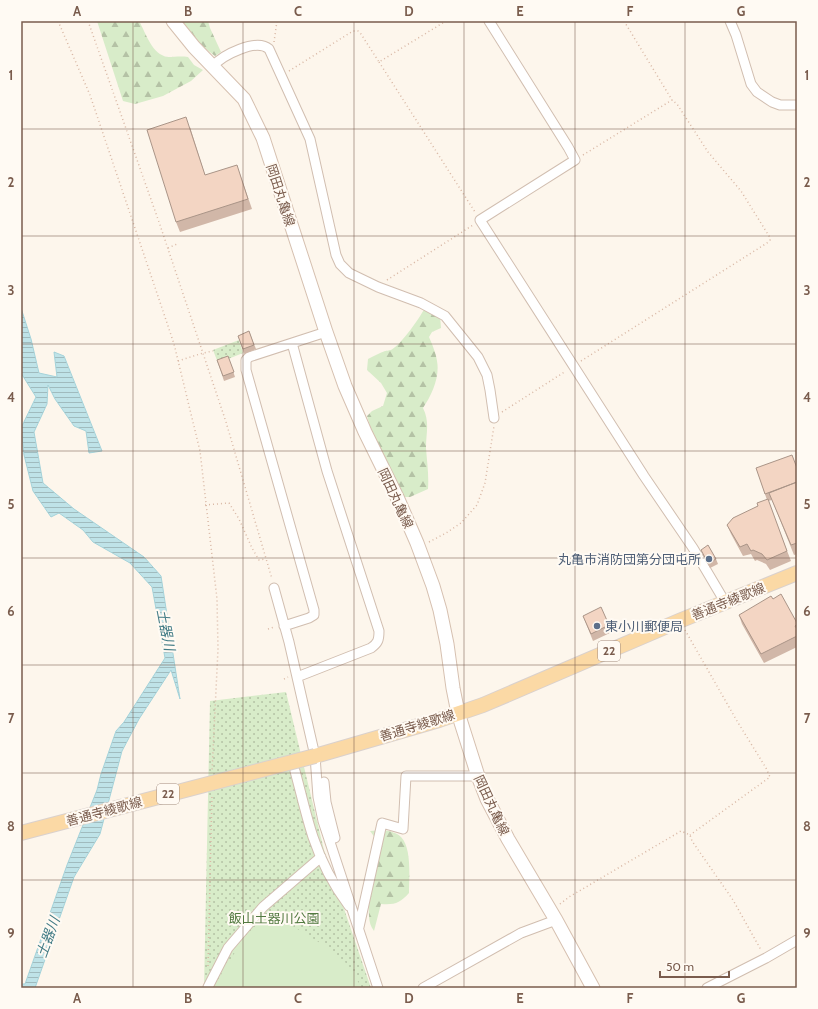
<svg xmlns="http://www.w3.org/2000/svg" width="818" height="1009" font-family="Cabin,'Noto Sans JP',sans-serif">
	<defs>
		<pattern id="grass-dots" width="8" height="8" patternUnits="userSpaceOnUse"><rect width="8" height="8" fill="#d8ecc9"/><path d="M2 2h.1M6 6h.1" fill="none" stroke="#b4c2a5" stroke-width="1.8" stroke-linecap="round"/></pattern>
		<pattern id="forest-firs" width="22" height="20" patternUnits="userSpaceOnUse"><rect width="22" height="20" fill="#d8ecc9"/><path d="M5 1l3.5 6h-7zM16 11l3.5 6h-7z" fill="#b4c2a5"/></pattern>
		<pattern id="water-rules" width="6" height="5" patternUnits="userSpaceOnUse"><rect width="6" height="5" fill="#bfe3e8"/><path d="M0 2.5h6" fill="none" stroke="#a0bbbe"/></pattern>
	</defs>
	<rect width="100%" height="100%" fill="#fdf6ec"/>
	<path fill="url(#grass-dots)" d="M239,340l4,13 -25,10 -5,-13z
		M286,692l38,158 47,138h-167l6,-287z"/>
	<path fill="url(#forest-firs)" d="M97,21h42c7,12 13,34 29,36 6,0 13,-1 20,0l6,8 9,5 -12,11 -28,15 -28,8 -12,-3z
		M179,21h29l2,7 11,24 -6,4c-13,-10 -26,-21 -36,-35z
		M426,306l14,9 1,13 -9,4 -3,5c3,7 7,16 8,24 3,16 -5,34 -14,47 7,14 3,25 3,40 1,14 3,27 2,41l-18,8h-9l-29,-64 -5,-17 5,-5 11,-5 4,-13 -6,-10 -14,-13 1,-11c6,-3 11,-6 17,-8 1,0 6,-1 6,-1 10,-5 30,-34 35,-44z
		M384,830c6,1 13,3 17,7 11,11 8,41 8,56 -9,10 -14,12 -28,11l-7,27c-7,-9 -4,-18 -6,-29l11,-59 -9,-12z"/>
	<path fill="#d8ecc9" d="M281,919l49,30 17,15 15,24h-148c9,-18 33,-59 51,-67 4,-2 11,-2 16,-2z"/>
	<path fill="url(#water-rules)" stroke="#a5d3da" d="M21,308l10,31 8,34 18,4 -3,-25 10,4 38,95 -13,2 -3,-22 -12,-5 -19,-27 -7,-14 -1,19 -13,28 9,51 31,26 70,48 17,19 19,123 -9,-29 -32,49 -17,32 -22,83 -26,43 -39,111h-14v-4h4l42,-119 30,-75 4,-16 15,-43 8,-9 41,-64 -13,-71 -22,-24 -37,-21 -10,-12 -24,-17 -8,4 -18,-26 -9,-36 -3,-27 15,-31 -15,-24z"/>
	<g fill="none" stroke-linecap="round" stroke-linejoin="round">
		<defs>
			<path id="minor" d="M489,21l79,126 7,13 -95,60 164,256 49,72 32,54
				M730,21l6,14 15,49 6,8 15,10 8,3h17
				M213,66c10,-11 43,-28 56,-17l41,90 26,116 4,9 9,9 29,14 43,16 24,13 33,41 9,18 3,15 4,28
				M292,343l35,128 52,160c0,9 -1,12 -8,17l-74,29
				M274,588l15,54 26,114 3,41 5,24 55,167
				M284,626l25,-8 5,-3v-5l-68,-240v-10l3,-3 77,-25
				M295,771c6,22 11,45 18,66 8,24 21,49 36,69
				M324,782l2,20 9,36
				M359,927l23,-104 21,6 3,-53h72
				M208,987l20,-39 35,-41 58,-50
				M423,988l98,-55 35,-13
				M707,988l59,-30 31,-18"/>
			<path id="secondary" d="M173,21l21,26 50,52 19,39 63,194 19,54 20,46 32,65 20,46 16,43 7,24 7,34 6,44 5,25 20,63 9,23 21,40 48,81 37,68"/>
			<path id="primary" d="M315,756l124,-36 44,-15 196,-84 118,-48"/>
		</defs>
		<use href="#minor" stroke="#d1beb0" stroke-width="11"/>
		<use href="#secondary" stroke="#d6c0b0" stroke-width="15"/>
		<use href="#primary" stroke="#dad1cd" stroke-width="16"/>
		<path stroke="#d9b8a5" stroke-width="1.5" stroke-dasharray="1 3" stroke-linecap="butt" d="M58,21l32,74 75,222 9,27 26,107 17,148 1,50 -6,123
			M88,21l72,204 66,197 46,157
			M274,42l3,-21
			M379,62l96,150
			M289,71l64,-40h5l3,3 18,28 67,-41
			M583,155l89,-55 -48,-79
			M168,248l9,-4
			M387,280l86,-55
			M178,361l25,-8 10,-2
			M581,361l186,-118 3,-3 -1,-4 -28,-45 -33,-39 -31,-48 -5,-4
			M502,412l64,-41
			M205,505l24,-2 10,16 13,29 7,12 7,-1
			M429,542l17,-9 15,-10 16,-18 8,-22 9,-57
			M268,629l6,-2
			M685,630l52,91 29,47 4,9 -80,58
			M284,679l4,-2
			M560,904l9,-7 112,-66 9,4 2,6 41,59 28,50
			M208,966l4,-172"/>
		<use href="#minor" stroke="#fff" stroke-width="9"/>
		<use href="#secondary" stroke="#fff" stroke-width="13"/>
		<use href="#primary" stroke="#fbd9a5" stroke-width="14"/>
		<defs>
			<path id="primary-bridge" d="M21,833l294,-77"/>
		</defs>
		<use href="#primary-bridge" stroke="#dad1cd" stroke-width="16" stroke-linecap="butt"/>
		<use href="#primary-bridge" stroke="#fbd9a5" stroke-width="14"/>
	</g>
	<path fill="#d1b7a8" d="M243,21h19l-18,1z
		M190,127l15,48 35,-1 12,35 -72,23 -4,-10z
		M249,331l7,18 -12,5 -6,-18z
		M228,356l7,21 -11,4 -7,-21z
		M756,468h41v86l-3,1 -22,-55 -4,1 23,60 -21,9 -4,-6 -9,-4 -2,1 -4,-7 -8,2 -12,-22 -4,-9 31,-19 9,-6z
		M701,550l15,9 2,5 -8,4 -8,-14z
		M739,615l58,8v24l-33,16 -22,-39z
		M583,616l26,9 3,7 -19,9z"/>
	<path fill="#f3d5c3" stroke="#aa9588" d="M186,117l19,58 32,-10 11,34 -72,23 -29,-92z
		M249,331l5,14 -11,4 -5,-13z
		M228,356l6,16 -11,4 -6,-16z
		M792,455l5,13v14l-32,12 -9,-26z
		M797,482v61l-6,2 -22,-52z
		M768,499l19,52 -20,9 -5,-6 -9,-4 -2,1 -4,-7 -7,3 -13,-22 6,-7 25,-12 -1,-3z
		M708,545l8,14 -8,4 -7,-13z
		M781,594l16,29v1l-2,2 2,3v7l-36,18 -22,-39 32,-19 2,3z
		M601,607l8,18 -18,9 -8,-18z"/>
	<path fill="none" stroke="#7a5c4d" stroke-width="1" stroke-opacity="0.55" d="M133,21v967M243,21v967M354,21v967M464,21v967M575,21v967M685,21v967M21,129h776M21,236h776M21,344h776M21,451h776M21,558h776M21,665h776M21,773h776M21,880h776"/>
	<g fill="#5c6f8a" stroke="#fffaf3" stroke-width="1.5">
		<circle cx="709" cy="559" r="4"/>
		<circle cx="597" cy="626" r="4"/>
	</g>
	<g text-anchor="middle" stroke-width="4" stroke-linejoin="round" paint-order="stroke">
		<g fill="#fffaf3" stroke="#a28b7f" stroke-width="1">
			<rect x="598" y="641" width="22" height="20" rx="3"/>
			<rect x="157" y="784" width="22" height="20" rx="3"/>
		</g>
		<g font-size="12" font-weight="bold" fill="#7a5c4d">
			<text x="609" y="655">22</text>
			<text x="168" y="798">22</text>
		</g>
		<g font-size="13" fill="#7a5c4d" stroke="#fffaf3">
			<text transform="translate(281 195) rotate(72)" y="5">岡田丸亀線</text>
			<text transform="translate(396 498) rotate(65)" y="5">岡田丸亀線</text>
			<text transform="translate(728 601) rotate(-22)" y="5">善通寺綾歌線</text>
			<text transform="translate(417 725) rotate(-17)" y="5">善通寺綾歌線</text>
			<text transform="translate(492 805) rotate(65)" y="5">岡田丸亀線</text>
			<text transform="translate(104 811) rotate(-15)" y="5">善通寺綾歌線</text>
		</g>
		<g font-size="13" fill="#4e5e75" stroke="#fffaf3" text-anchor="end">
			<text x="701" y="564">丸亀市消防団第分団屯所</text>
			<text x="605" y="631" text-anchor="start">東小川郵便局</text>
		</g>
		<g font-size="13" fill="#537a41" stroke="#fffaf3">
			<text x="274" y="923">飯山土器川公園</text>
		</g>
		<g font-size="14" font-style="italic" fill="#437c86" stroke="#fffaf3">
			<text transform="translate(166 630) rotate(79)" y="5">土器川</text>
			<text transform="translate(48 937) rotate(-70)" y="5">土器川</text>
		</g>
	</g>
	<rect width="818" height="1009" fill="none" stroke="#fffaf3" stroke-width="44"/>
	<path d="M660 971v6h69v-6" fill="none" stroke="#7a5c4d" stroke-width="2"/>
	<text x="666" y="971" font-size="12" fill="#7a5c4d" stroke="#fffaf3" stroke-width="3" paint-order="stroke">50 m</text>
	<rect x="22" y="22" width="774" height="965" fill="none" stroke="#7a5c4d" stroke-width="1.5"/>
	<g font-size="13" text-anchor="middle" font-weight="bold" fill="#7a5c4d">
		<text x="77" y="16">A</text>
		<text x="188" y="16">B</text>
		<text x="298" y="16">C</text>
		<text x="409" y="16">D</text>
		<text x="520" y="16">E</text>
		<text x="630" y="16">F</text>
		<text x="741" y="16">G</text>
		<text x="11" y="80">1</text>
		<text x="807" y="80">1</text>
		<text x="11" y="187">2</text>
		<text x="807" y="187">2</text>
		<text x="11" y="295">3</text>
		<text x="807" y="295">3</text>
		<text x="11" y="402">4</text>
		<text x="807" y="402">4</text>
		<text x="11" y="509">5</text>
		<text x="807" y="509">5</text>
		<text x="11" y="616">6</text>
		<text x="807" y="616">6</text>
		<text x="11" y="723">7</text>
		<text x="807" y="723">7</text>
		<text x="11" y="831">8</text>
		<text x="807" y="831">8</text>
		<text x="11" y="938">9</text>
		<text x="807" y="938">9</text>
		<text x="77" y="1003">A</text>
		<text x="188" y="1003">B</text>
		<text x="298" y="1003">C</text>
		<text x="409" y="1003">D</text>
		<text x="520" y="1003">E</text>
		<text x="630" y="1003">F</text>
		<text x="741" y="1003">G</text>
	</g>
</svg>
